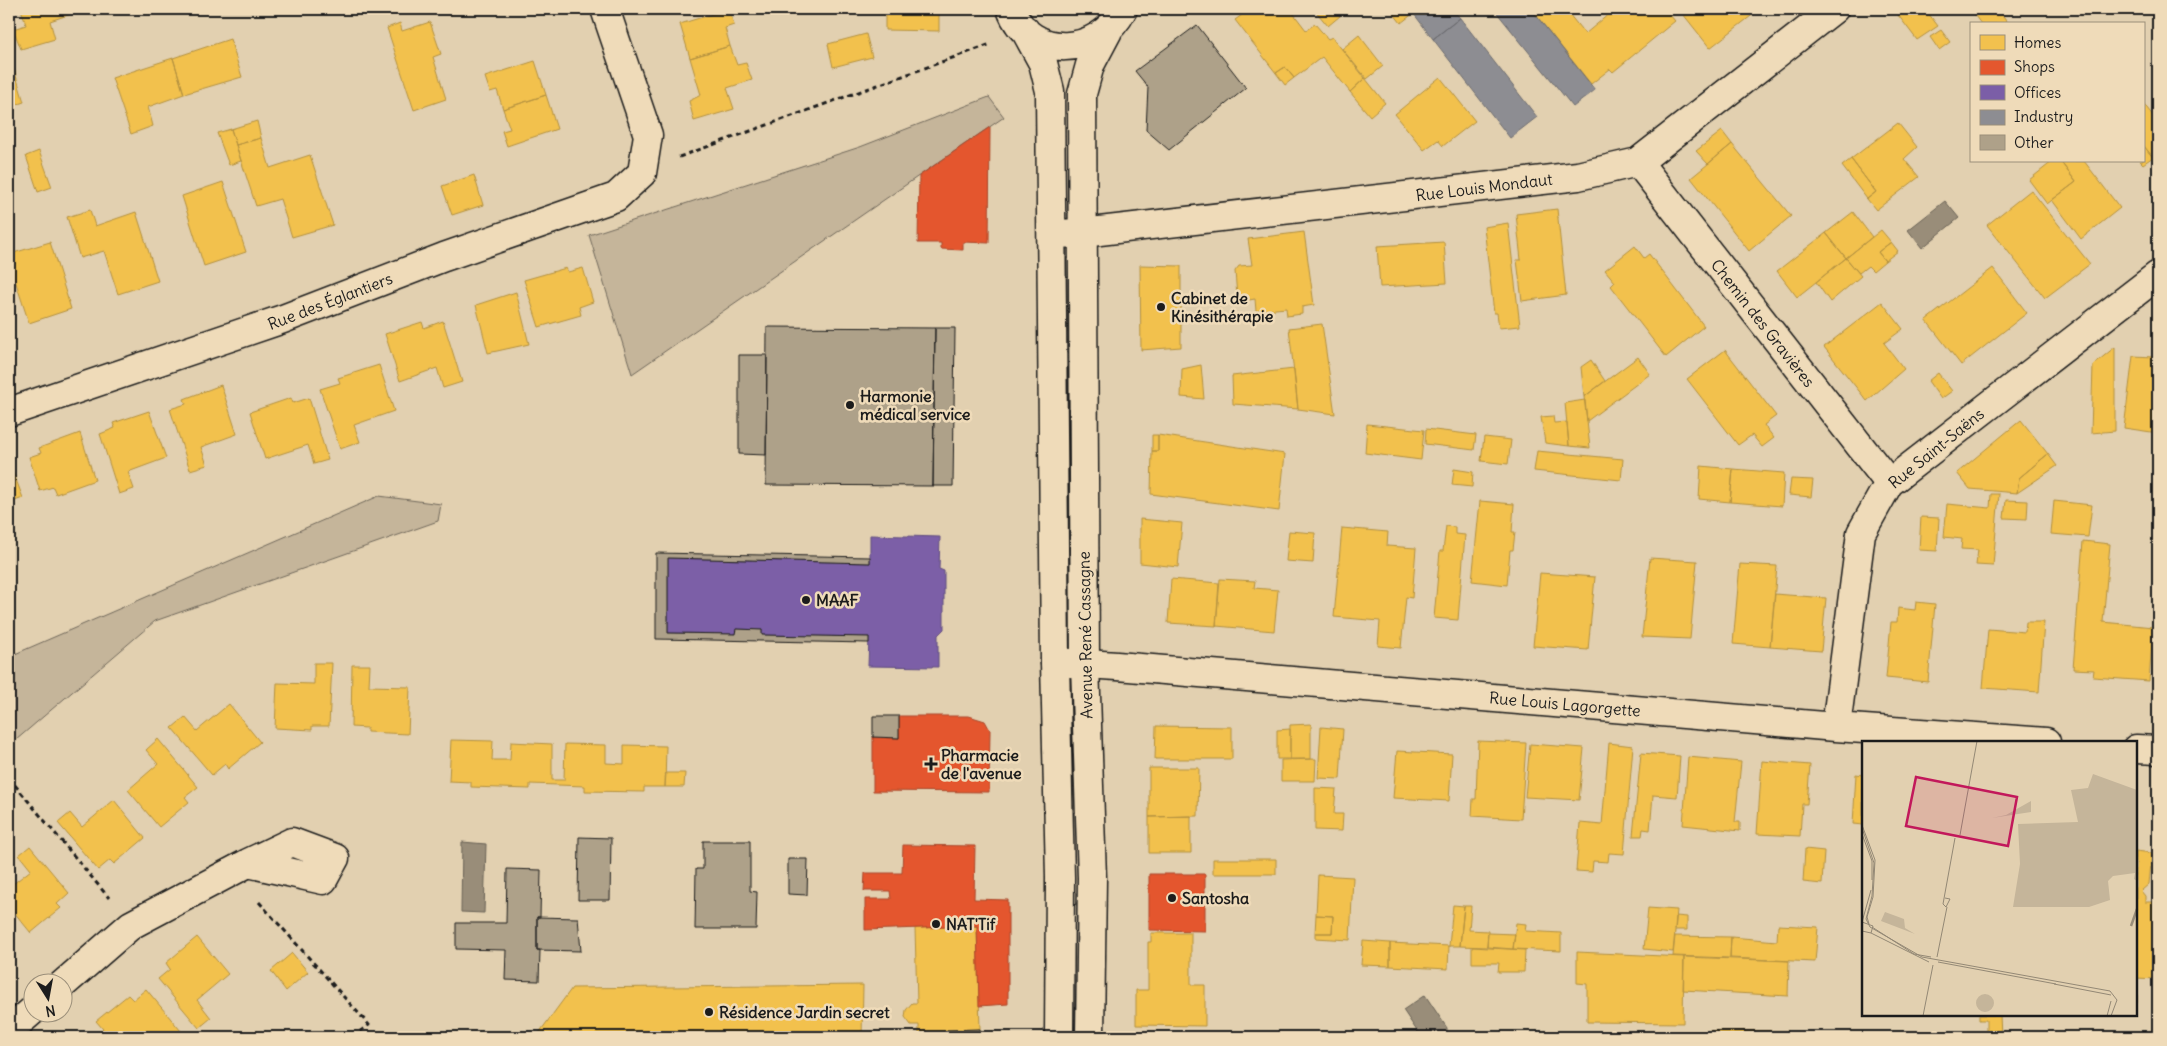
<svg xmlns="http://www.w3.org/2000/svg" width="2167" height="1046" font-family="Delius,sans-serif">
	<rect width="100%" height="100%" fill="#e2d0b0"/>
	<filter id="ink" filterUnits="userSpaceOnUse"><feTurbulence type="fractalNoise" baseFrequency=".02" numOctaves="2"/><feDisplacementMap in="SourceGraphic" scale="10" xChannelSelector="R" yChannelSelector="G"/><feConvolveMatrix kernelMatrix="1 2 1 2 8 2 1 2 1" color-interpolation-filters="sRGB"/></filter>
	<g filter="url(#ink)">
		<path fill="#c5b59a" stroke="#70685b" d="M989,97l15,20 -372,257 -43,-139 271,-88z
			M379,496l62,8 -3,17 -283,100 -146,125v-94l6,2z"/>
		<path fill="#998d79" stroke="#676054" d="M1945,201l14,17 -37,30 -14,-18z
			M462,842l24,2 -2,69 -23,-1z
			M1425,995l22,33v9h-26l-18,-27z"/>
		<path fill="#f2c14e" stroke="#b2903f" d="M21,9h65l-36,12 5,18 -34,10 -8,-20 13,-4z
			M447,9h13v2l-11,4z
			M729,9l5,16 -9,3 5,18 -40,12 -10,-34z
			M894,9h45v22l-54,-1v-19l9,-1z
			M1250,9h40l16,21 9,-6 13,15 4,-2 33,41 -15,14 -28,-35 -28,21 -9,-11 -9,6 -41,-53z
			M1314,9h20l6,7 -12,10z
			M1390,9h29l-18,14z
			M1531,9h34l20,25 30,-25h50l10,12 -62,51 -3,-3 -19,15z
			M1679,9h81l-50,39z
			M1905,9h20l13,17 -21,14 -19,-25z
			M1970,9h28l11,15h-28z
			M430,22l11,32 -8,3 13,42 -32,11 -27,-82 13,-5 2,8z
			M1941,30l9,12 -11,8 -9,-13z
			M866,34l6,23 -39,10 -5,-23z
			M1359,35l24,31 -16,13 -25,-30z
			M230,39l12,38 -58,17 -11,-36z
			M730,46l7,19 9,-2 6,17 -25,8 7,21 -40,12 -5,-20 12,-6 -11,-37z
			M173,58l11,36 -36,13 5,19 -22,8 -19,-56z
			M535,61l11,34 -43,14 -6,-19 -7,2 -5,-15z
			M1285,67l9,11 -9,7 -9,-12z
			M14,69l10,33 -15,5v-37z
			M1440,77l35,44 -32,25 -5,-6 -14,10 -29,-36z
			M1365,78l20,25 -15,13 -20,-24z
			M546,95l11,34 -50,17 -5,-15 8,-2 -7,-20z
			M2143,103l15,19v42l-15,-19z
			M257,121l4,17 -25,7 -5,-16z
			M1898,123l19,24 -13,12 15,18 -43,33 -9,-11 9,-7 -25,-33z
			M231,129l10,32 -12,4 -12,-32z
			M1722,131l10,13 -24,20 -12,-13z
			M261,138l9,30 40,-13 23,70 -41,12 -12,-38 -24,7 -20,-61z
			M1732,144l59,72 -42,35 -58,-73z
			M2143,145l10,12 -10,7 -3,-3h3z
			M39,151l13,36 -14,5 -12,-36z
			M1851,159l25,33 -9,7 -25,-33z
			M2053,161h7l16,21 -29,22 -18,-24z
			M2060,161h24l36,47 -39,31 -29,-39 24,-18z
			M474,175l9,30 -31,10 -10,-29z
			M223,182l23,70 -42,14 -22,-70z
			M2031,190l59,74 -45,34 -58,-73z
			M1557,209l9,86 -44,6 -5,-41h4l-5,-46z
			M90,210l5,16 41,-14 22,69 -40,13 -14,-43 -24,7 -13,-41z
			M1853,212l19,25 -26,21 -20,-25z
			M1508,223l12,103 -21,2 -2,-15h-3l-10,-86z
			M1881,230l10,12 -13,10 7,9 -12,10 -5,-5 -9,7 -13,-15z
			M1304,232l10,73 -12,2v7l-15,2 -1,-8 -30,3 -1,-12 -12,2 -6,-4 -2,-26 4,-5 13,-1 -4,-26z
			M1826,233l20,25 -49,39 -20,-26z
			M50,242l21,67 -42,14 -14,-43 -6,2v-33l1,5z
			M1444,242l3,41 -67,4 -3,-41z
			M1891,242l7,9 -13,10 -7,-9z
			M1635,246l9,12 5,-4 55,72 -38,31 -55,-71 4,-4 -10,-12z
			M1846,258l15,18 -31,26 -14,-20z
			M1140,265l41,1v81l-40,3z
			M566,268l2,4 15,-4 10,34 -14,5 2,8 -42,12 -15,-47z
			M1993,268l34,45 -66,52 -35,-45z
			M516,292l13,52 -41,9 -12,-48z
			M1882,302l21,27 -19,14 20,26 -37,32 -43,-54z
			M443,321l19,61 -19,6 -6,-20 -37,13 -15,-47 37,-12 2,6z
			M1322,324l13,90 -37,-5 -9,-81z
			M2115,347v84l-24,2 2,-68z
			M1725,350l51,66 -12,9 10,13 -12,9 -10,-12 -14,10 -51,-66z
			M2133,356l21,1 -1,8 5,1v67l-34,-5z
			M1638,357l12,17 -63,47 -3,-24z
			M2154,357l4,1v8l-5,-1z
			M1591,360l14,21 -21,16 -3,-30z
			M379,365l15,46 -40,14 6,17 -20,7 -20,-60 20,-6 -2,-5z
			M1201,365l3,34 -23,-2 1,-28z
			M1294,369l4,40 -65,-5 -1,-28z
			M1938,373l14,18 -11,8 -13,-18z
			M221,385l16,49 -36,13 6,18 -17,5 -20,-61 16,-5 -2,-5z
			M291,398l2,5 16,-5 19,62 -14,4 -6,-19 -43,14 -15,-47z
			M1585,400l2,21 3,27 -21,-2 -4,-43z
			M149,411l17,47 -38,14 6,17 -15,5 -19,-60 15,-6 -2,-5z
			M1553,416l1,7 13,-1 2,24 -24,-3 -4,-26z
			M2021,420l27,34 -29,24 -2,15 -47,-4 -13,-16z
			M1367,424l57,6 -3,30 -56,-7z
			M1426,429l50,6 -2,15 -49,-6z
			M80,433l15,47 -39,14 -3,-7 -13,4 -11,-34 12,-4 -2,-5z
			M1152,435h6v16h-6z
			M1158,435l127,19 -6,57 -128,-17 1,-43h6z
			M1484,437l27,3 -3,24 -27,-3z
			M1537,451l86,8 -2,21 -87,-9z
			M2048,454l9,12 -40,27 2,-15z
			M10,464l13,34 -14,5v-38z
			M1701,466l32,3 -3,33 -31,-3z
			M2158,467v38l-3,-1z
			M1454,469l19,3 -1,15 -20,-2z
			M1733,469l51,4 -2,33 -52,-4z
			M1791,479l22,1 -2,17 -22,-2z
			M1991,494h8l-6,72 -17,-1 2,-15 -17,-1 1,-10 -18,-2 3,-33 43,4z
			M2006,500l22,1 -1,18 -23,-1z
			M1480,501l34,3 -2,28h3l-2,18h-3l-3,35 -35,-4z
			M2054,501l38,4 -4,32 -37,-3z
			M1921,517l18,1 -2,33 -18,-1z
			M1140,519l42,4 -4,44 -38,-4z
			M1446,526l9,1v7l10,1 -7,85 -24,-2 6,-67h3z
			M1342,528l46,4 -1,14 29,2 -4,50 -6,-1 -5,51 -23,-2 2,-25 -46,-4z
			M1289,531l26,2 -2,30 -27,-2z
			M2083,541l27,3 -7,78 50,5 -4,54 -56,-4 1,-7 -21,-1z
			M1650,558l47,3 -7,78 -48,-2z
			M1740,564l37,2 -7,81 -37,-3z
			M1540,573l55,4 -7,73 -55,-4z
			M1171,579l48,4 -3,43 -48,-3z
			M1220,579l35,2 -1,7 24,2 -4,41 -58,-5z
			M1775,594l51,4 -5,53 -51,-4z
			M1916,602l19,2 -7,78 -42,-4 5,-56h6l1,-14 17,2z
			M2026,622h18l-5,70 -56,-4 5,-59 37,3z
			M314,663h18l-3,63h-17v4l-37,-2 2,-45 37,1z
			M352,665h18l-1,21 41,1 -2,47 -41,-2v-4l-16,-1z
			M229,704l31,38 -32,27 -3,-5 -13,11 -40,-47 13,-11 12,14z
			M1311,724v35h-21v-34z
			M1156,726l76,1v32h-77z
			M1321,727l22,2 -3,50 -22,-1z
			M1290,729v30h-13v-29z
			M158,739l40,48 -13,10 4,5 -30,25 -31,-37 30,-26 -12,-14z
			M451,740l42,1 -1,19h18l1,-18 41,2v36h12l1,-36 41,1v18l18,1v-19l42,1 -1,41h-21v5l-59,-1v-5l-55,-2v5l-59,-2v-5l-22,-1z
			M1478,741l48,2 -5,76 -49,-3 1,-17h3z
			M1609,743l24,3 -9,108 -15,-1 -1,9 -15,-1 -1,11 -16,-1 4,-48 22,2z
			M1530,744l54,4 -5,52 -54,-3z
			M1397,751l55,3 -3,47 -56,-3z
			M1641,753l39,3 -3,41 -24,-2 -3,35 -7,-1 -1,7h-9z
			M1688,757l53,5 -6,60h5v9l-57,-6z
			M1316,759l-1,22h-34v-21z
			M1762,761l48,4 -3,39h-5l-2,32 -43,-2z
			M1149,768h50l-1,48 -49,1z
			M666,773h19l-1,14h-19z
			M1856,774l7,1v50l-10,-1z
			M1315,788l21,1 -2,25h9l-1,17 -27,-1z
			M114,800l31,38 -31,26 -4,-4 -12,10 -40,-47 12,-10 12,14z
			M1191,816v37h-42v-36z
			M30,846l39,47 -12,11 4,4 -30,25 -22,-27v-19l22,-17 -12,-15z
			M1805,849l19,2 -2,33 -19,-2z
			M2136,851l16,2 -3,31 -8,7 4,5v6h13v64h-1l-1,13 -20,-1z
			M1213,859h63v15h-63z
			M1318,875l35,2 -3,63 -35,-2v-5h17l1,-17 -17,-1z
			M1453,905l11,1 -4,40h-11z
			M1464,906h7l-2,24 19,1 -1,16 -27,-1z
			M1648,908l29,2 -4,42 -29,-3z
			M1316,915l17,1 -1,17h-17z
			M1676,916l11,1v13h-12z
			M1516,923l10,1 -1,7 36,2v18l-48,-2z
			M1778,925l40,2 -3,35 -85,-4 1,-21 46,4z
			M977,926l3,103 -33,1v7h-28v-12h-8l-6,-8 1,-7 6,-7h5l-2,-75z
			M1151,933h40v52h14v41l-69,-1v-35h12v-48h3z
			M1488,933l27,1 -2,15 -26,-2z
			M1675,936l56,1 -1,21 -57,-2z
			M197,937l31,37 -31,26 14,18 -12,10 -41,-49 12,-10 -4,-6z
			M1363,941l27,2v23l-29,-1z
			M1390,943l59,3 -1,23 -58,-3z
			M1472,947l53,3 -1,22h-26l1,-9h-27z
			M1577,952l107,5 -1,66 -96,-1v-38l-10,-1z
			M292,953l16,19 -22,19 -15,-20z
			M1684,957l105,4 -1,35 -105,-6z
			M2136,978l1,1v24h-1z
			M863,985l-1,52h-326l36,-49z
			M146,989l40,48h-23l-4,-5 -7,5h-42l-14,-16 32,-26 5,5z
			M1979,1015h21l1,22h-15v-17h-7z
			M1710,1031h78v6h-78z
			M83,1032l5,5h-11z"/>
		<path fill="#e4572e" stroke="#a84529" d="M990,127l-1,116 -26,-1v8l-22,-1v-6h-23l1,-67z
			M899,716h70l16,5 5,9 -1,62 -116,-1v-54l26,1z
			M903,845l72,1 -1,53 34,1v104l-29,2 -2,-80 -112,4v-31h26l-1,-8h-26l1,-18h37z
			M1149,874h56v57l-56,-1z"/>
		<path fill="#7b5ea7" stroke="#5e4a7d" d="M870,535l70,2 -1,32 5,2v58l-6,6v32l-70,-1 1,-29 -107,-2v-5l-26,-1 -1,5 -67,-1v-75l202,5z"/>
		<path fill="#8d8d92" stroke="#6b6b6f" d="M1419,9h33l8,9 -27,21 -19,-25z
			M1494,9h37l64,81 -22,17z
			M1460,18l77,99 -27,21 -77,-99z"/>
		<path fill="#aea189" stroke="#1c1c1c" d="M1197,25l49,63 -77,62 -23,-20 2,-43 -13,-16z
			M767,327l168,1 -2,158 -167,-1z
			M935,328h20l-2,158h-20z
			M739,355h28l-1,100 -27,-1z
			M656,553l214,4v6l-202,-5v75l67,1 1,-5 26,1v5l107,2v6l-213,-4z
			M873,716h26v22l-26,-1z
			M579,837l32,1 -1,62h-32z
			M703,841h47v50l7,1 -1,37h-61l1,-60h7z
			M788,859h20l-1,36 -19,-1z
			M507,869l34,1 -1,47h-3v33h3l-1,31 -34,-1 1,-30 -50,-1v-26h50z
			M537,917l41,1 3,33 -44,-1z
			M980,1029l1,8h-34v-7z"/>
		<g fill="none" stroke-linecap="round" stroke-linejoin="round">
			<defs>
				<path id="minor" d="M1638,162l251,321
					M1053,234l29,-1 496,-57 60,-14 196,-153
					M9,412l274,-93 161,-62 172,-60 26,-24 6,-38 -43,-126
					M1055,662l62,4 719,61 210,15
					M1836,727l25,-194 28,-50 269,-208
					M2136,749l22,1
					M62,985l69,-60 117,-62 44,-21 43,16 -12,22 -75,-17
					M9,1031l23,-20"/>
				<path id="secondary" d="M1011,9c19,52 89,47 112,0
					M1025,30l18,33 7,28 5,571 5,215 -1,160
					M1090,1037l2,-159 -7,-214 -3,-570 8,-29 18,-34"/>
			</defs>
			<use href="#minor" stroke="#1c1c1c" stroke-width="31"/>
			<use href="#secondary" stroke="#1c1c1c" stroke-width="31"/>
			<path stroke="#1c1c1c" stroke-width="3" stroke-dasharray="5 4" stroke-linecap="butt" d="M679,157l312,-113
				M9,778l100,120
				M259,902l110,123 -17,12"/>
			<use href="#minor" stroke="#efdbb9" stroke-width="28"/>
			<use href="#secondary" stroke="#efdbb9" stroke-width="28"/>
		</g>
	</g>
	<g fill="#1c1c1c" stroke="#efdbb9" stroke-width="2">
		<circle cx="1161" cy="307" r="5"/>
		<circle cx="850" cy="405" r="5"/>
		<circle cx="806" cy="600" r="5"/>
		<path d="M928.5 756.5h5v5h5v5h-5v5h-5v-5h-5v-5h5z"/>
		<circle cx="1172" cy="898" r="5"/>
		<circle cx="936" cy="924" r="5"/>
		<circle cx="709" cy="1012" r="5"/>
	</g>
	<g text-anchor="middle" stroke-width="5" stroke-linejoin="round" paint-order="stroke">
		<g font-size="16" fill="#1c1c1c" stroke="#efdbb9">
			<text transform="translate(1484 187) rotate(-7)" y="6">Rue Louis Mondaut</text>
			<text transform="translate(330 301) rotate(-21)" y="6">Rue des Églantiers</text>
			<text transform="translate(1763 323) rotate(52)" y="6">Chemin des Gravières</text>
			<text transform="translate(1936 448) rotate(-39)" y="6">Rue Saint-Saëns</text>
			<text transform="translate(1085 635) rotate(-91)" y="6">Avenue René Cassagne</text>
			<text transform="translate(1565 704) rotate(5)" y="6">Rue Louis Lagorgette</text>
		</g>
		<g font-size="16" font-weight="bold" fill="#1c1c1c" stroke="#efdbb9" text-anchor="start">
			<text x="1171" y="304">Cabinet de<tspan x="1171" dy="18">Kinésithérapie</tspan></text>
			<text x="860" y="402">Harmonie<tspan x="860" dy="18">médical service</tspan></text>
			<text x="816" y="606">MAAF</text>
			<text x="941" y="761">Pharmacie<tspan x="941" dy="18">de l'avenue</tspan></text>
			<text x="1182" y="904">Santosha</text>
			<text x="946" y="930">NAT'Tif</text>
			<text x="719" y="1018">Résidence Jardin secret</text>
		</g>
	</g>
	<g transform="translate(1862 741)">
		<rect width="275" height="275" fill="#e2d0b0"/>
		<path d="M231,33l44,16v91l-3,-2 1,-6 -22,3 -5,5 2,19 -21,7h-76l7,-43 -2,-40 60,-2 -7,-32 17,-2zM169,60v11l-39,6 14,-3zM23,171l19,7 1,9 10,6 -34,-13zM114 262a9 9 0 1 1 18 0a9 9 0 1 1-18 0Z" fill="#c5b59a"/>
		<path fill="none" stroke="#998d79" stroke-width="2.5" d="M269,185l6,-17"/>
		<path fill="none" stroke="#938875" stroke-width="1" d="M0,84l13,35 -2,37 -6,20 2,7M0,87l12,35 -2,33 -6,23 4,8 52,30 188,34 7,9 -6,16M0,93l10,27v19M98,94l17,-94M83,157l5,1 -4,8 -3,-3 12,-66M0,181l9,-32M0,181l11,4 -2,7 -9,-2M10,186l42,27 17,3M9,192l58,29M75,216l10,-50M76,221l118,22M192,243l57,11M61,275l10,-51M245,275l4,-15"/>
		<path fill="#c2185b" fill-opacity="0.15" stroke="#c2185b" stroke-width="2.5" d="M54,36l101,20 -9,49 -102,-20z"/>
		<rect width="275" height="275" fill="none" stroke="#1c1c1c" stroke-width="2.5"/>
	</g>
	<rect width="2167" height="1046" fill="none" stroke="#efdbb9" stroke-width="30"/>
	<rect x="15" y="15" width="2137" height="1016" fill="none" stroke="#1c1c1c" stroke-width="2" filter="url(#ink)"/>
	<rect x="1970" y="22" width="175" height="140" fill="#efdbb9" stroke="#9b8f7a"/>
	<rect x="1980" y="35" width="25" height="15" fill="#f2c14e" stroke="#9b8f7a"/>
	<text x="2014" y="48" font-size="15" fill="#1c1c1c">Homes</text>
	<rect x="1980" y="60" width="25" height="15" fill="#e4572e" stroke="#9b8f7a"/>
	<text x="2014" y="72" font-size="15" fill="#1c1c1c">Shops</text>
	<rect x="1980" y="85" width="25" height="15" fill="#7b5ea7" stroke="#9b8f7a"/>
	<text x="2014" y="98" font-size="15" fill="#1c1c1c">Offices</text>
	<rect x="1980" y="110" width="25" height="15" fill="#8d8d92" stroke="#9b8f7a"/>
	<text x="2014" y="122" font-size="15" fill="#1c1c1c">Industry</text>
	<rect x="1980" y="135" width="25" height="15" fill="#aea189" stroke="#9b8f7a"/>
	<text x="2014" y="148" font-size="15" fill="#1c1c1c">Other</text>
	<g transform="translate(48 998) rotate(169)"><circle r="24" fill="#efdbb9" stroke="#9b8f7a"/>
	<path d="M0-4L9 19L0 12L-9 19Z" fill="#1c1c1c"/>
	<text y="-8" font-size="14" font-weight="bold" text-anchor="middle" fill="#1c1c1c">N</text>
	</g>
</svg>
